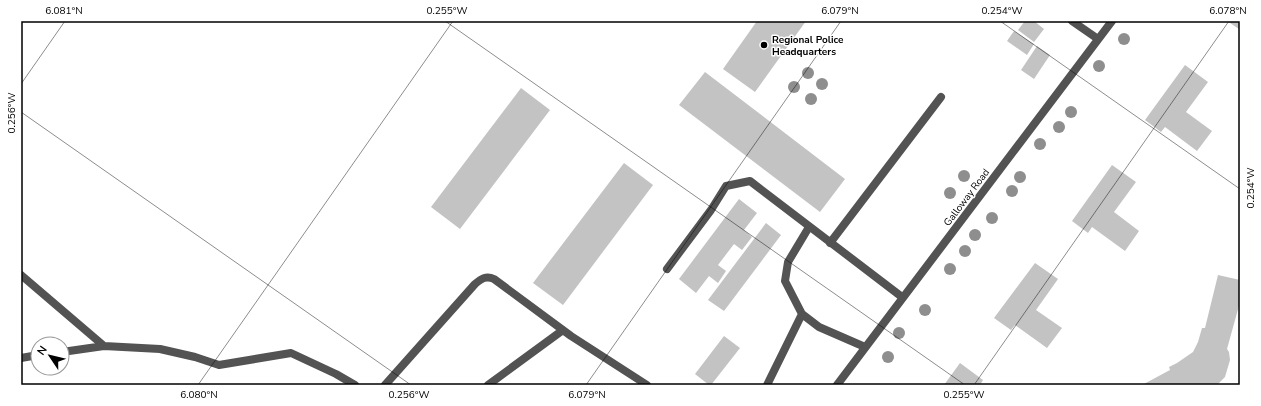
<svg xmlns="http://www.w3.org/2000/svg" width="1261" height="406" font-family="'Nunito Sans',sans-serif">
	<rect width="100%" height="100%" fill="#fff"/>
	<path fill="#c3c3c3" d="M757,21h49l-51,71 -32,-23z
		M1025,21h9l10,8 -10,13 -16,-12z
		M1227,21h13v7l-1,1z
		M1014,31l20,13 -7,11 -20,-14z
		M1037,46l13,9 -16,24 -13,-9z
		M1185,65l23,17 -22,30 26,19 -15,20 -32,-24 -4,5 -16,-12z
		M705,72l140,107 -25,33 -141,-107z
		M521,88l29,22 -90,119 -29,-22z
		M624,163l29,22 -90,120 -30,-22z
		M1112,165l24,17 -22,30 25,19 -14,20 -33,-24 -4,6 -16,-12z
		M739,199l18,14 -13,17 8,7 -10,13 -8,-6 -16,21 8,6 -8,12 -9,-7 -13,17 -17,-14z
		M766,223l15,12 -57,76 -16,-11z
		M1035,263l23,16 -22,31 26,18 -15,20 -32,-23 -4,5 -17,-12z
		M1218,275l22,5v22l-13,47 2,3 1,8 -5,17 -8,8h-75l28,-15 -1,-3 8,-4 16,-11 5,-10 4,-14h3z
		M724,336l16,12 -29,37h-2l-14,-11z
		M960,363l23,17 -3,5h-36z"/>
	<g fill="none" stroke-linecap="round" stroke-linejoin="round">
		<path stroke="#535353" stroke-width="8" d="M830,243l111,-146
			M667,269l44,-59 15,-24 24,-5 152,116
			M802,314l-17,-33 3,-19 21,-35
			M767,385l35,-71 17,13 46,20"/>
		<path stroke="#535353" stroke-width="8" d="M1072,21l26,18
			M21,275l83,71
			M62,352l42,-6 56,3 35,8 24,8 72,-12 45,21 19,11
			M21,358l17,-3
			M385,385l90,-101c6,-5 11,-9 19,-5l77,57 76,49
			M488,385l75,-55
			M837,385l275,-364"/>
	</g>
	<g fill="#8e8e8e">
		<circle cx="1124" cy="39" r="6"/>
		<circle cx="1099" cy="66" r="6"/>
		<circle cx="808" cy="73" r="6"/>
		<circle cx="822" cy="84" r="6"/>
		<circle cx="794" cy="87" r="6"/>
		<circle cx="811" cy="99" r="6"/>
		<circle cx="1071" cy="112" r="6"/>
		<circle cx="1059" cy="127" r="6"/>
		<circle cx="1040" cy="144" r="6"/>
		<circle cx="964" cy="176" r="6"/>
		<circle cx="1020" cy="177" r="6"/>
		<circle cx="1012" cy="191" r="6"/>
		<circle cx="950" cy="193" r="6"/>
		<circle cx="992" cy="218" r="6"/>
		<circle cx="975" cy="235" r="6"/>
		<circle cx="965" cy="251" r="6"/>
		<circle cx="950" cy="269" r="6"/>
		<circle cx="925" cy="310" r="6"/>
		<circle cx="899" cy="333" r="6"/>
		<circle cx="888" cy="357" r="6"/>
	</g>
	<path fill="none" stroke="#000" stroke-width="1" stroke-opacity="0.45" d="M445,21l520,364M1000,21l240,168M21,84l44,-63M21,112l390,273M198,385l255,-364M586,385l255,-364M974,385l255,-364"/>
	<circle fill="#000" stroke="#fff" stroke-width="1.5" cx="764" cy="45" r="4"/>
	<g text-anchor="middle" stroke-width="3" stroke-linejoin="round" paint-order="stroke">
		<g font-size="10" font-weight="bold" fill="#000" stroke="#fff" text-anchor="start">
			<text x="772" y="43">Regional Police<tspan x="772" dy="12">Headquarters</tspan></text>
		</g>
		<g font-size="10" fill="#000" stroke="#fff">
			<text transform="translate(966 197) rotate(-53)" y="4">Galloway Road</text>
		</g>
	</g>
	<rect width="1261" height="406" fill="none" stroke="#ffffff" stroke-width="44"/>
	<g transform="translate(50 356) rotate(305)"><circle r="19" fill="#ffffff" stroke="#999999"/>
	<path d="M0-3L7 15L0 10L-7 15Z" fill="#000000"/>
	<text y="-6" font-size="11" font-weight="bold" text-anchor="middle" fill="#000000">N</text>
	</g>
	<rect x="22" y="22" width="1217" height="362" fill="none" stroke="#000" stroke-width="1.5"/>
	<g font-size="10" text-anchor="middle" fill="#000">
		<text x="64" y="14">6.081°N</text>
		<text x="447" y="14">0.255°W</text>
		<text x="840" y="14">6.079°N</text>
		<text x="1002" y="14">0.254°W</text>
		<text x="1228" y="14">6.078°N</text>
		<text transform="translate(11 113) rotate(-90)" y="4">0.256°W</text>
		<text transform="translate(1250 188) rotate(-90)" y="4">0.254°W</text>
		<text x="199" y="398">6.080°N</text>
		<text x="409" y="398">0.256°W</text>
		<text x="587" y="398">6.079°N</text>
		<text x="964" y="398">0.255°W</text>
	</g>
</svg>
